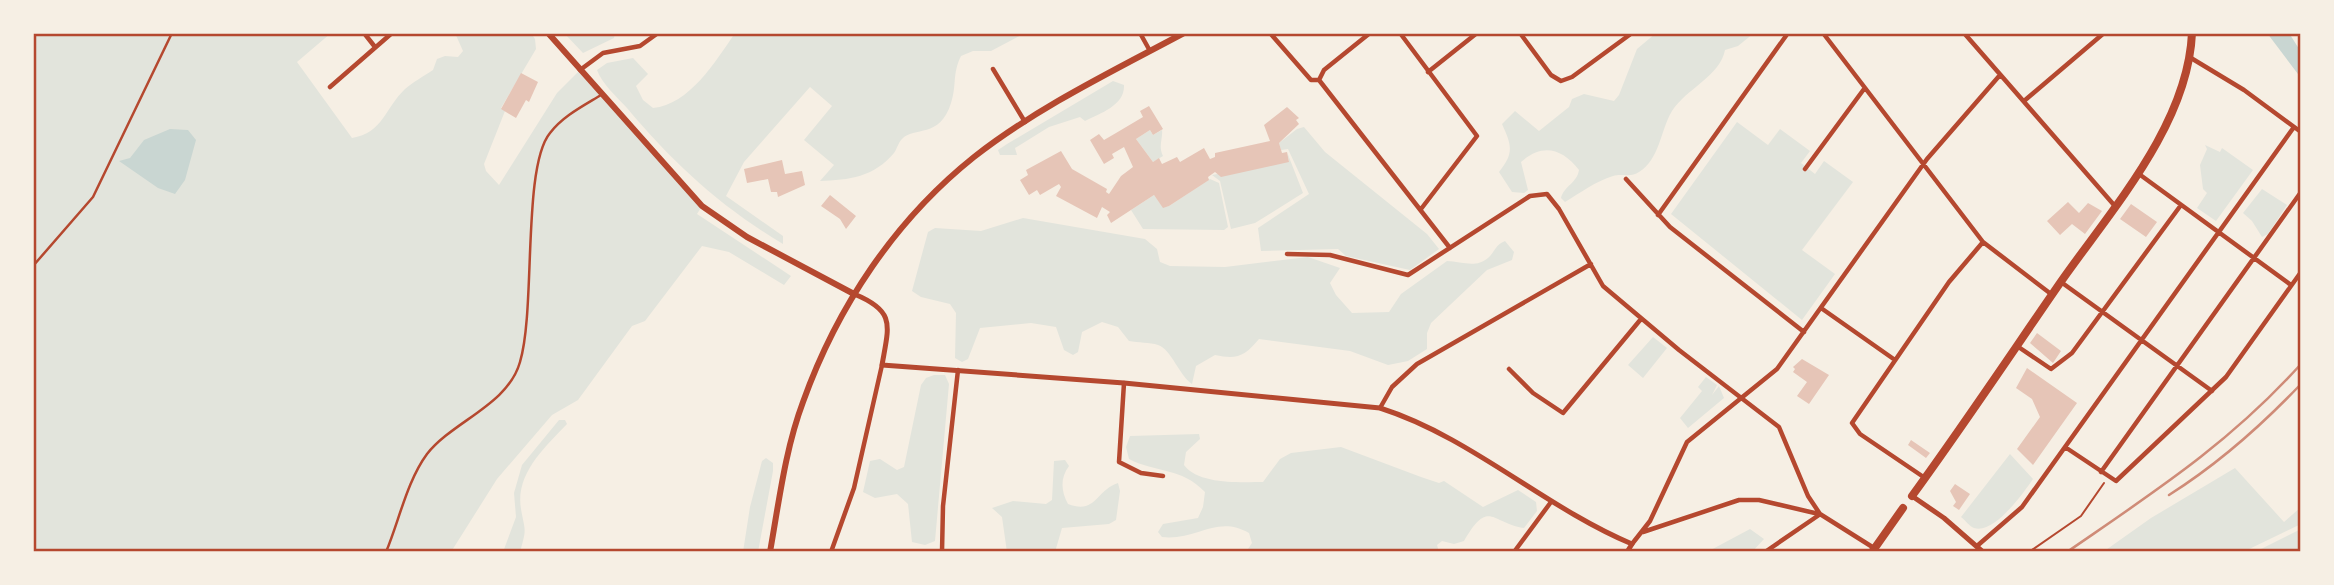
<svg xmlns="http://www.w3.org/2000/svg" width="2334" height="585" font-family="'Open Sans',sans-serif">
	<rect width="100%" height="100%" fill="#f6efe4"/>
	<path fill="#e2e4dc" d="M33,33h298l-34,29 55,76c31,-5 33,-30 53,-49 8,-7 19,-13 28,-19l4,-11 8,-3 13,1 5,-6 -8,-18h76l4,6 1,10 -35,59 4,3 -21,53 2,7 13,14 58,-92 23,-23 122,136 -5,8 94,62 -7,9 -55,-33 -27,-6 -57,75 -13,5 -54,74 -26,15 -55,64 -46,73h-418z
		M564,33h51l-1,5 -31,15z
		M735,33h290l-34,18h-18l-12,5c-9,18 -4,29 -10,47 -11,36 -37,23 -49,36 -4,4 -5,10 -8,14 -20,24 -45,27 -74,28l14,-16 -30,-25 28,-34 -22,-19 -66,75 -18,34 57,40v8c-62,-37 -110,-81 -156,-136 -10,-11 -25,-24 -30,-38l10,-7 26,-5 15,16 -12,12 7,14 10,8c36,-3 63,-47 82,-75z
		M1656,33h98l-16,13 -13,4c-5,26 -39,39 -53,61 -12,20 -12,48 -33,61 -8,6 -17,1 -26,4 -17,5 -33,17 -48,26l-4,-4c3,-12 16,-15 18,-28 -17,-22 -37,-27 -58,-8l7,28 -4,3 -12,-1 -13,-20c15,-19 13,-26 3,-48l13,-13 24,20 30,-24 3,-8 12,-5 30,7 5,-6 18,-46z
		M1113,81l11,4c1,20 -23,28 -39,36l-5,-4 -31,10 -34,21 2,7h-17l-2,-5 9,-6z
		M1737,122l31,23 12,-16 30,22 -9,12 14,11 9,-13 29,21 -51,68 33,24 -33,46 -131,-106z
		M1304,127l21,25 102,82 12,15 -29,21 -64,-14 -8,-7 -77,2 -3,-23 51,-34 -21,-45 -7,1 -2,-7 18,-14z
		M1150,130l3,5 9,-5c1,9 -4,16 1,26l-10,6 -17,-23z
		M2205,145l15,7 2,-4 31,22 -37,51 -19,-13 10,-15 -4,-4 -3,-24 7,-16z
		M1287,152l16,41 -48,30 -24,6 -11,-48 -8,-6 77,-14z
		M1210,179l9,4 9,44 -4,3 -81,-1 -12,-19 23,-15 9,12 6,-1z
		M2262,189l25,16 -19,29 -6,3 -10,-16 -9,-8z
		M1023,218l122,21 12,10 3,13 10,4 55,1 83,-10 32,11 -10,15 6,12 16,18 37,-1 12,-18 46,-33c14,0 28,8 41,-3 7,-6 7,-13 17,-17l9,11 -2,8 -25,10 -56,53 -4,10v16l-19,12 -20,4 -38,-14 -91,-12c-14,17 -22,21 -44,16l-19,11 -4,18c-13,-9 -21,-35 -34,-39 -8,-3 -20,-2 -29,-4l-11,-14 -16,-5 -20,10 -4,20 -5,3 -9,-5 -8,-23 -25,-4 -51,5 -12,31 -6,3 -7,-4 1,-45 -6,-9 -29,-7 -9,-6 16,-59 7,-4 46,3z
		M1653,337l14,11 -24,30 -15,-13z
		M934,375h11l4,9 -14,157 -10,4 -13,-3 -4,-38 -11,-10 -22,4 -12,-6 7,-31 10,-2 17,11 7,-3 17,-82 5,-7z
		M1706,377l11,8 -5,10 7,-9 5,12 -36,30 -8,-10 22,-27 -4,-4z
		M559,420h6l2,4c-22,23 -52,50 -46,85 4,23 6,18 -1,43h-17l13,-35 -2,-24 8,-28z
		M1199,434l1,5 -14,13 -2,13c15,20 56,17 79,17l17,-23 11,-6 50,-6 80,30 18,6 5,-2 39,26 35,-17 18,12 1,9 -13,17c-33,-5 -35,-30 -60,13l-10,3 -12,-3 -5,4 2,7h-193l6,-9 -3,-10c-32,-19 -53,8 -87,4l-4,-5 5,-8 35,-6 5,-11 2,-15c-24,-25 -49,-19 -76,-33l-3,-12 4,-11z
		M2010,454l23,25c-9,13 -39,56 -59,49 -4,-1 -9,-8 -13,-11z
		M766,458l7,5v8l-15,81h-15l7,-45 12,-46z
		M1065,460l4,6c-9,12 -8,25 -1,38 28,11 28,-14 50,-21l2,8 -4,29 -7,4 -47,4 -7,24h-48l-5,-35 -10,-9 21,-7 33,3 6,-4 2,-39z
		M2235,468l49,54 17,-15v17l-58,28h-140l48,-34z
		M1750,529l14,10 -12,13h-45z
		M2301,529v23h-46z"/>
	<path fill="#c9d6d2" d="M2267,33h22l12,19v26z
		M170,129l18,1 8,10 -11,40 -10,14 -17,-6 -39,-27 11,-3 14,-18z"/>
	<path fill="#e6c5b7" d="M521,73l17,9 -9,20 -3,-2 -10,18 -15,-9z
		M1149,106l14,23 -10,6 -3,-5 -14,9 17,23 6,-4 3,6 15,-7 3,5 24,-14 6,11 5,-2v-4l55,-12 -6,-16 23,-18 12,11 -3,2 3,4 -20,19 3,10 5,-1 2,10 -68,15 -6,-5 -7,5 1,3 -40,26 -6,2 -9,-13 -43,28 -4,-8 3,-3 -8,-5 -5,11 -41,-22 5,-9 -2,-3 -19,11 -3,-5 -8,5 -9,-15 8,-5 -2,-5 35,-19 11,18 35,20 -1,3 3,2 12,-18 12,-9 -9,-20 -12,7 2,4 -10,6 -14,-24 9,-6 5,6 12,-7 27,-16 -3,-6z
		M782,160l3,14 17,-3 3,14 -27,12 -1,-5h-6l-3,-13 -21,4 -3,-14z
		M830,195l26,21 -10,13 -6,-10 -19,-13z
		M2068,202l11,11 9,-10 14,8 -17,23 -13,-10 -12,11 -13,-14z
		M2131,204l26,18 -11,15 -26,-18z
		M2037,333l24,18 -8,12 -23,-20z
		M1802,359l27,16 -20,29 -12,-8 10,-14 -14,-10 2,-3 -2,-2z
		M2027,368l50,35 -44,62 -16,-16 23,-32 -8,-18 -16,-11z
		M1911,440l19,13 -4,5 -18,-13z
		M1955,484l15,10 -11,16 -6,-4 3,-4 -6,-11z"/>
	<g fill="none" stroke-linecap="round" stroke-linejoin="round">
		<path stroke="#b5482f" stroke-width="2" d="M2029,552l52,-36 23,-33"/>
		<path stroke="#b5482f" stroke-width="2.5" d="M33,266l60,-69 79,-164
			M386,552c13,-31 21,-71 41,-98 26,-33 81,-49 93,-92 16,-53 2,-195 30,-229 13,-17 33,-27 51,-38"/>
		<path stroke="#b5482f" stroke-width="4.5" d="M364,33l11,14
			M1140,33l10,18
			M1270,33l41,47h8l131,168
			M1400,33l77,103 -56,73
			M1520,33l31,42 10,6 11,-4 60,-44
			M1823,33l160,209 68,52
			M1964,33l150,172
			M2191,58l53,32 57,42
			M993,69l32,53
			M580,70l23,-17 37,-7 18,-13
			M1428,72l49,-39
			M1319,80l5,-10 46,-37
			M330,87l62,-54
			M2024,101l80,-68
			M1805,169l59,-80
			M2139,174l152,111
			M1626,179l44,48 134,105
			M1658,215l130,-182
			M1287,254l43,1 78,20 122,-79 17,-2 12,15 44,77 76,64 100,77 29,69 12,18 54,34
			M2061,282l151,109
			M1821,308l74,52
			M2017,346l34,23 21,-16 109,-148
			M1509,369l24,24 30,20 78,-94
			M1124,383l-5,79 22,11 22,3
			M1380,408l12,-21 25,-23 174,-100
			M2065,447l51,34 110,-104 75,-105
			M2101,472l200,-280
			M1925,478l-65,-44 -8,-11 97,-141 34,-40
			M1643,532l96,-32h20l60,14
			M1632,544l18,-23 37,-79 90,-73 150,-210 73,-84
			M1977,546l45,-39 272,-380
			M831,552l23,-64 28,-123
			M942,552l1,-46 15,-136
			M1514,552l37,-50
			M1765,552l54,-37"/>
		<path stroke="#b5482f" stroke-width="5" d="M854,294c42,17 35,31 28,71l242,18 256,25c91,29 164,99 252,136l-5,8
			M1912,496l32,22 39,34"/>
		<path stroke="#b5482f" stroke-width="6" d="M548,33l154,173 45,31 107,57
			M770,552c9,-50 15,-102 33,-150 34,-95 92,-182 171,-245 64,-50 139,-86 210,-124"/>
		<path stroke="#b5482f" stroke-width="8" d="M1912,496c51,-70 99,-142 148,-213 51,-73 128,-158 132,-250
			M1872,552l31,-44"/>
		<path stroke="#cf8b77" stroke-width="2.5" d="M2169,495c49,-31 92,-69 132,-111
			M2067,552c87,-60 162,-108 234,-188"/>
	</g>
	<rect width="2334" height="585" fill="none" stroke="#f6efe4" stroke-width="70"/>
	<rect x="35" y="35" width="2264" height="515" fill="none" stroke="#b5482f" stroke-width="2.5"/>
</svg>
